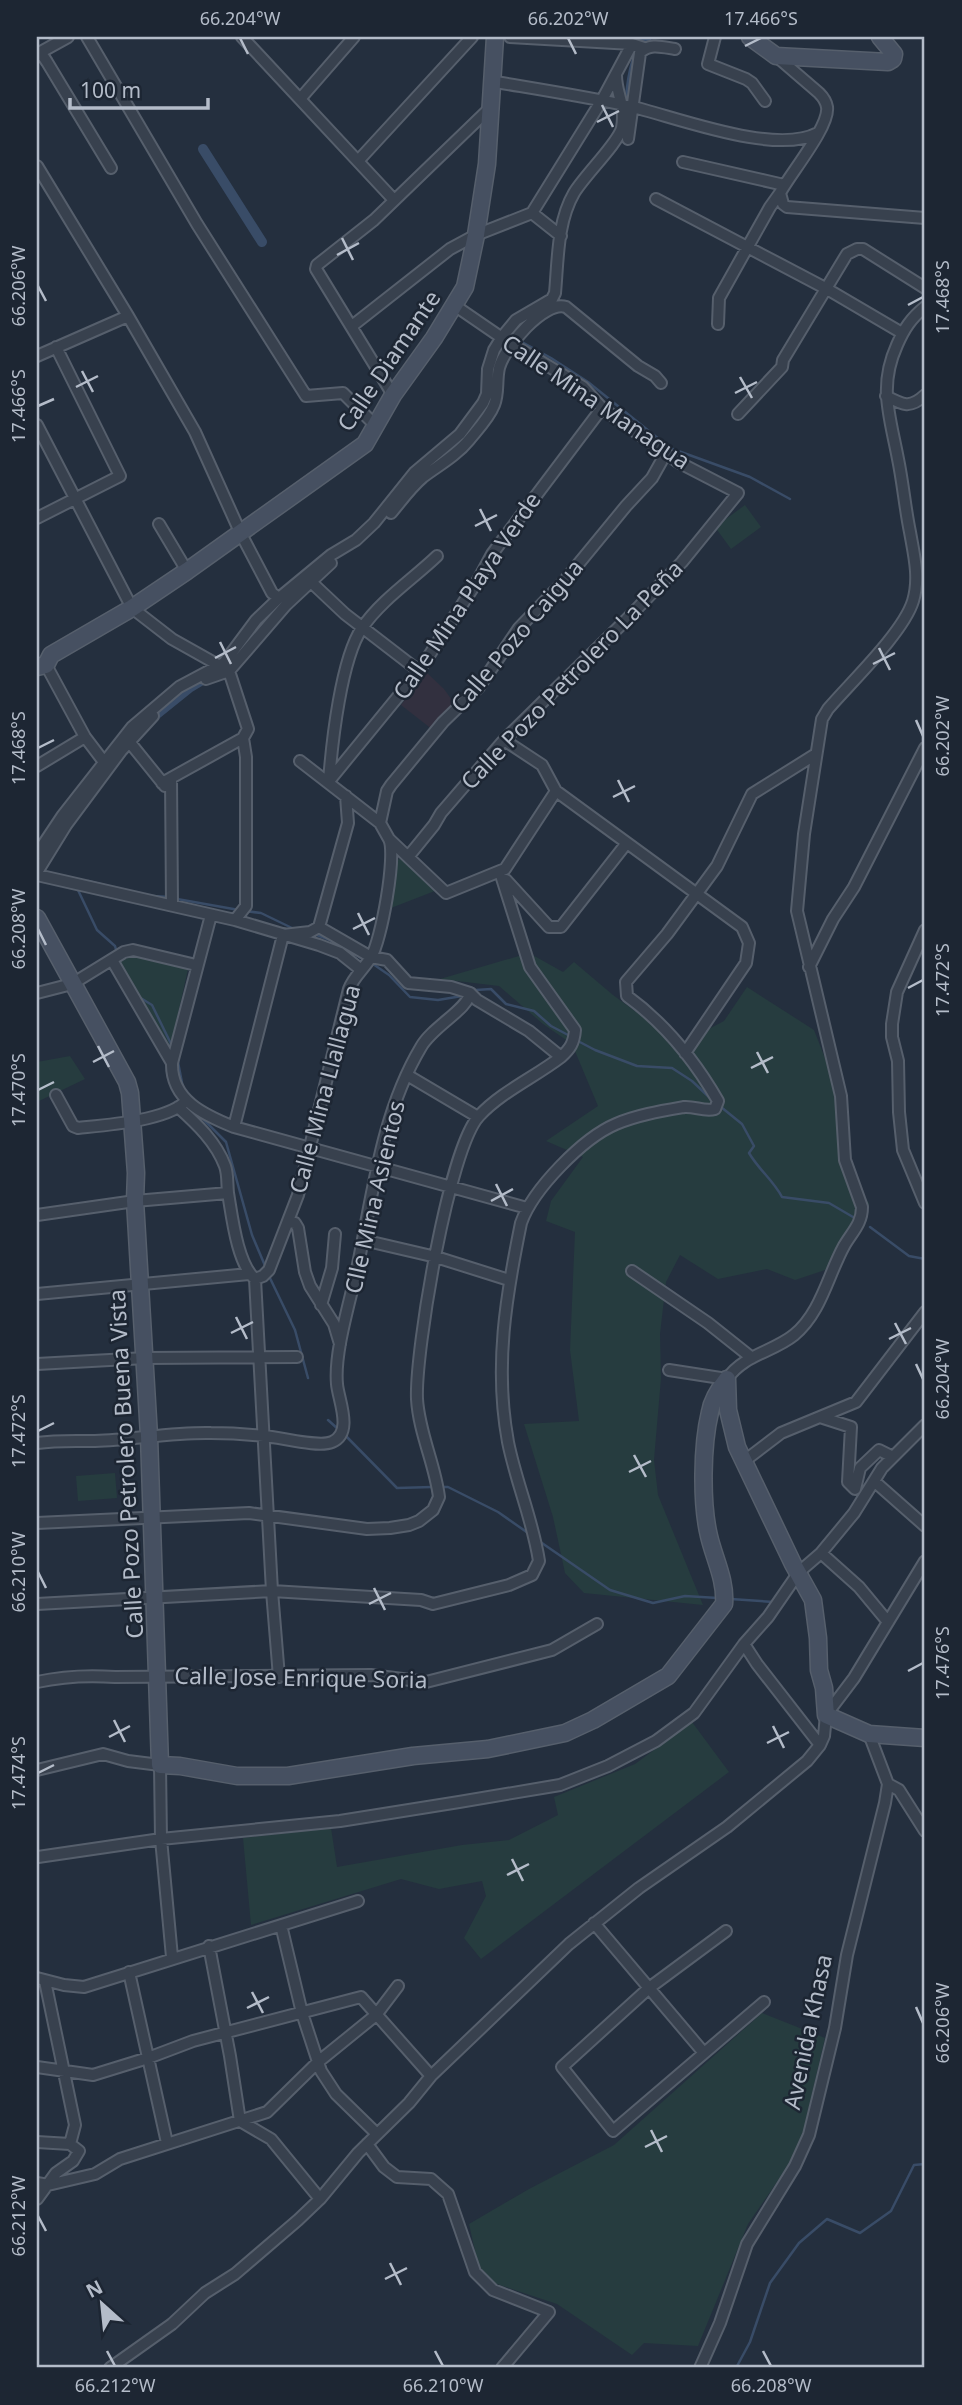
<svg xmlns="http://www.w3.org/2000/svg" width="962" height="2405" font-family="'Noto Sans',sans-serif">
	<rect width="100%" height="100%" fill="#242f3e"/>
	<path fill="#32303f" d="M426,672l18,17 10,14 -21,27 -32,-25z"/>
	<path fill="#263c3f" d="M745,505l16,22 -30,22 -16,-22z
		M403,855l37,34 -49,19 5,-46z
		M529,953l34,19 11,-10 39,33 67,49 44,-23 23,-34 67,43 18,46 11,58 4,40 22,29 -3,18 -41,49 -30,10 -28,-11 -49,10 -38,-24 -14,27 -6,52 1,44 -7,82 4,35 45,110 -119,-12 -19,-20 -12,-56 -29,-93 55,-3 -9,-71 5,-118 -29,-11 5,-20 32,-44 -37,-16 52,-35 -26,-62 -29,-20 -44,-38 -59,-7z
		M134,955l51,10 3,4 -18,81 -51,-88z
		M70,1056l15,23 -48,23v-40z
		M115,1473l2,25 -39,3 -2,-25z
		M692,1722l37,50 -248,187 -17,-21 22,-42 -4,-15 -43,8 -38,-10 -150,46 -8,-87 88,-10 6,39 125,-22 47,-5 49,-25 -4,-18 81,-33z
		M762,2013l63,25 -26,112 -51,74 -50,122 -54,-3 -12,12 -75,-51 -63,-21 -15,-14 -10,-45 60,-35 85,-44z"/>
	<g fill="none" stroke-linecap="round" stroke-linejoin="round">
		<path stroke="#394c67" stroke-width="2.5" d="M520,341l31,17 37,24 82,66 80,29 40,22
			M88,881l20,5
			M77,888l20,42 18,16 2,7
			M152,896l18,1
			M177,899l62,11
			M245,911l16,2 33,16
			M314,934l24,9
			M352,952l12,8
			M373,964l16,11 21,22 28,3 24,-4
			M476,990l15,-1 15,15 28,7 17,15 19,10
			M139,997l13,8 21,43
			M576,1040l19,10 42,16 35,2 20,13 18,17
			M177,1057l6,31
			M721,1107l21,17 12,22 -5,7c10,17 24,27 33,44l47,6 24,14
			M201,1117l25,25 26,93 14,33
			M870,1227l39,29 16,3
			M268,1274l27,56 13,48
			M328,1420l10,9
			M343,1433l54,55 35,-1
			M443,1487h5l50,25 30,21
			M539,1541l71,49 43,13 32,-7 33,2
			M731,1599l43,3
			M736,2368l14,-26 20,-59 29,-40 28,-24 33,14 31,-22 23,-46 11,-1"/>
		<path stroke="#394c67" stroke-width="10" d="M630,95c2,-22 6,-39 17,-58
			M203,149l59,93
			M447,454l42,-49 2,-15
			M148,721l41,-33 20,-12"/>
		<defs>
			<path id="street" d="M87,37l110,187 109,172 37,-3 33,33
				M242,37l152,163
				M510,37l122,7 12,4
				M715,37l-7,27 38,15 6,4 13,18
				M39,53l29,-16
				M37,54l6,2 4,6 64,106
				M776,56l43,37c4,4 7,8 8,14 3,19 -37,67 -47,86l3,11 4,3 138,11
				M490,81c47,8 93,15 139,25 47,11 146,50 189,27
				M300,99l54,-62
				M628,139l12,-86c9,-10 22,-6 35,-4
				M358,161l114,-124
				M683,162l101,23
				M37,166l91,150 67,116 46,102 31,59 7,5
				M656,199l171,90 75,44
				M532,213l29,23
				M718,324l1,-26 51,-91 10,-14
				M352,326l98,-77 26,-14 56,-22 70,-113 30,-56
				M37,356l91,-40
				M393,395l-77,-126 1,-4 57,-45 115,-111
				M886,396c17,9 24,13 39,-1
				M738,414l44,-47 1,-7 64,-106 10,-5h6l62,39
				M37,425l95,183 40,31 57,32 19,58 -5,9 -81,45
				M391,513c10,-12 20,-26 32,-36 16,-12 33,-21 46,-37 8,-10 20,-22 25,-35 5,-12 2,-24 5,-37 5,-20 45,-68 67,-61l72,59 17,10 6,7
				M37,518l83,-42 -64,-129
				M159,524l28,47
				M310,581l35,33 74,57
				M46,665l39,72 19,25
				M206,679l23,-8 57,-66 45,-42
				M127,739l38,47
				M504,740l38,25 14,26 186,136 7,16 -3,20 -61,90
				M300,761l80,62 9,16 57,54 59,-24 51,-78
				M37,766l48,-29
				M171,778l1,127
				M329,781l90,-110 59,-91 14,-26 110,-146
				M329,781c3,-39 12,-122 33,-153 19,-28 51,-49 75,-72
				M380,823l7,-32 4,-6 52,-63 36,-35 40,-59 47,-49 60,-73 26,-28 14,-25
				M37,854l26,-39 69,-88 47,-40 45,-24 32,-43 23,-22 52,-43 25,-15 18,-17 41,-51 45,-38 23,-31 4,-9 1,-25 6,-19 8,-13 14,-17 36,-21 3,-6c3,-32 2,-71 19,-100 10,-17 44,-50 48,-65 4,-23 -6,-34 -6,-53
				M408,857l26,-32 7,-12 63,-73 122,-120 56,-58 56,-69 -60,-31 -76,-54 -19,-21 -78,-47 -51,-35
				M37,872l29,-47 55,-74 32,-35
				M500,872l30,95 45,63c-1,13 -5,19 -14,27
				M37,875l198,45 84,25 21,8 20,16
				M506,880l43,47h12l65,-83
				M211,915l-39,148c-1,37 32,52 62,64l293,81
				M235,920l11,-14v-149l-3,-19
				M319,927l29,-104 -2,-27
				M925,930l-28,62 -5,32v13l6,24 1,51 4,38 22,53
				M112,960l60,103
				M809,967l24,-48 21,-32 71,-139
				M37,993l35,-9 52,-32 9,-2 63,15
				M407,1075l71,42
				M56,1095l17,31 5,2c28,-3 85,-7 106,-25
				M178,1107c19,17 38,35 47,59 3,8 2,18 3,27 4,23 9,70 27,86l17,312 7,86
				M234,1127l49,-192 27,-3 9,-5
				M37,1215l98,-14 93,-8
				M289,1222l6,1 3,5 7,44 5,14 24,38 6,20
				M363,1240l73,17 73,23
				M632,1271l76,52 44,35
				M255,1279l8,-3 6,-6 29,-75 51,-206c5,-13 15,-20 22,-32 10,-15 26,-103 18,-118
				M37,1294l212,-20
				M321,1305l11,-37 3,-34
				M37,1364l109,-6 151,-1
				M669,1370l58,9c16,-24 46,-27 67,-44 27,-22 34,-60 50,-89 8,-14 18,-22 18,-39l-17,-47 -4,-64 -44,-185 7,-77 18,-115 6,-10c23,-27 75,-76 85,-108 7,-23 1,-46 -3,-69 -5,-24 -7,-49 -12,-73 -8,-43 -20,-72 -1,-114 7,-16 14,-27 28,-38
				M820,1417l31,10 -3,55 7,7 5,-21 19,-18 14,7
				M37,1443c20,-3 38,-2 58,-2 38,-1 77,-9 116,-8 17,0 35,1 53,3 16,1 54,12 68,6 22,-9 6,-43 5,-58 -3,-32 13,-82 20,-115 16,-75 24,-155 64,-222 11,-20 47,-38 49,-54l-19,-6 -43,-4 -21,-23 -16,-3 -52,-30
				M743,1462l38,-29 75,-31 69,-90
				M874,1481l51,45
				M37,1523l212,-10 118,16 23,-1 19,-3 10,-4 14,-11 6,-13c-4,-33 -20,-64 -22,-98 -2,-48 32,-251 62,-283 22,-24 56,-39 82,-59l-32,-26 -52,-31 -7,-7
				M821,1553l38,34 29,35
				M37,1604l235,-13 149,9 12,4 76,-19 23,-10 7,-14c-6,-40 -23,-79 -31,-119 -14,-75 -2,-146 13,-219 12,-34 62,-85 95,-99 21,-9 45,-13 68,-17 11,-1 20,5 31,2l3,-8c-23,-40 -54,-78 -91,-105l-1,-14 41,-48 50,-68 35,-72 64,-40
				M744,1644l13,20 63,81
				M37,1682c27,-6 51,-7 78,-5l256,-2 55,7 126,-32 45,-26
				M37,1770l66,-16 25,7 32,4 1,74 11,118
				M888,1784l11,6 26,41
				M38,1857l123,-18 179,-18 119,-19 101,-17 48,-19 48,-25 38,-28 50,-69 24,-27 31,-45 22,-19 33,-40 28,-45 43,-43
				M594,1923l110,130
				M281,1925l21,88 19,58 15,23 41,40
				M726,1931l-77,57 -87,79 51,64 151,-129
				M209,1946l21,110 10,65 31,18 49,60
				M129,1972l38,171
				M37,1978l27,7 20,2 274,-86
				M45,1981l30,144 -5,19
				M37,2067l56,8 55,-17 45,-17 168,-44 70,79
				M37,2142l33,2 9,7 -6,10 -17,12 -19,26
				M367,2144l17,23 13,10 34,2 17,15 27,78 18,18 56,22 -47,56
				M37,2183l11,2 47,-11 25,-15 147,-47 51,-50 58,-47 22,-29
				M110,2368l62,-44 33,-31 30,-19 63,-54 22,-21 38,-46 51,-50 22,-27 138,-132 70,-56 88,-61 80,-66 13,-16 4,-9 2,-21 28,-37 71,-117
				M700,2368l20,-45 27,-79 48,-78 14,-31 26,-107 12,-73 38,-152 3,-19 -19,-50"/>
			<path id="secondary" d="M750,37l26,19 112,6 5,-3 1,-5 -14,-17
				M37,667l9,-2 5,-10 81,-47 55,-37 178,-127 28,-49 41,-57 31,-51 11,-52 11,-71 8,-127
				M37,918l90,164 3,11 6,80 -1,28 14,235 11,329 20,1 57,10h51l125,-20 75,-7 77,-16 28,-13 75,-44 56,-72c2,-24 -10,-46 -15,-68 -8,-33 -7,-91 1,-124 2,-12 9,-23 17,-33
				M727,1379l1,31 9,37 56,117 20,36 5,38 1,32 5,18 2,27 43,19 56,4"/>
		</defs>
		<use href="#street" stroke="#565f6c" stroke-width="14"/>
		<use href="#secondary" stroke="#565f6c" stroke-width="19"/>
		<use href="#street" stroke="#38414e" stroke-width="10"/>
		<use href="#secondary" stroke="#465061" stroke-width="16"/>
	</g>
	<path fill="none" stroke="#b4bcc9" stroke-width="2.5" d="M240,38l8,16M568,38l8,16M745,46l16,-8M602,105l11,22M597,122l22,-11M342,238l11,22M337,255l22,-12M38,286l8,15M908,305l15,-8M82,371l11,21M740,377l12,21M76,387l22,-11M735,393l22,-11M38,406l16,-7M480,509l11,22M475,526l22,-11M220,642l11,22M879,648l11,22M215,658l21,-11M873,664l22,-11M916,720l7,16M38,748l16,-8M618,780l11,22M613,797l22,-11M358,913l11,22M38,929l8,16M353,929l22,-11M908,988l15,-8M98,1046l11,21M757,1052l11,21M93,1062l21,-11M751,1068l22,-11M38,1090l16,-8M496,1184l11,22M491,1201l22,-12M236,1317l11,22M895,1323l11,21M231,1333l22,-11M889,1339l22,-11M916,1364l7,15M38,1431l16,-8M634,1455l12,22M629,1472l22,-11M38,1572l8,16M374,1588l11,22M369,1604l22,-11M908,1671l15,-8M114,1720l11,22M773,1726l11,22M109,1737l21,-11M767,1743l22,-11M38,1773l16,-8M512,1859l11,22M507,1875l22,-11M252,1992l11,21M916,2007l7,16M247,2008l22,-11M651,2130l11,22M645,2147l22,-11M38,2216l8,15M390,2263l11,22M385,2279l22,-11M107,2351l8,15M435,2351l8,15M763,2351l8,15"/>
	<g text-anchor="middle" stroke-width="5" stroke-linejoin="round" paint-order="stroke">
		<g font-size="23" fill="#b4bcc9" stroke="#1d2633">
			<text transform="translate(389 361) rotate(-56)" y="8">Calle Diamante</text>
			<text transform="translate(596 402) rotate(34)" y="8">Calle Mina Managua</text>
			<text transform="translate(467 596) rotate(-56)" y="8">Calle Mina Playa Verde</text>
			<text transform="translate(517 636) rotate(-50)" y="8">Calle Pozo Caigua</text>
			<text transform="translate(572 675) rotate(-46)" y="8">Calle Pozo Petrolero La Peña</text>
			<text transform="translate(325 1089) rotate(-75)" y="8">Calle Mina Llallagua</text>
			<text transform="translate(375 1197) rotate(-77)" y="8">Clle Mina Asientos</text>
			<text transform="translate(126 1464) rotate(-93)" y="8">Calle Pozo Petrolero Buena Vista</text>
			<text transform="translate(301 1678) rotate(1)" y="8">Calle Jose Enrique Soria</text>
			<text transform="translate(808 2032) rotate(-78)" y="8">Avenida Khasa</text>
		</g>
	</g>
	<rect width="962" height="2405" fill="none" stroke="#1d2633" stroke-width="77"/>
	<g transform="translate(102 2304) rotate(333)" stroke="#1d2633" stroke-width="5" paint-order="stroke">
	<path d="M0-5L12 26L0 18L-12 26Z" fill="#b4bcc9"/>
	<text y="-10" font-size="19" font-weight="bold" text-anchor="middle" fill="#b4bcc9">N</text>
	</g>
	<path d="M70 98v10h138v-10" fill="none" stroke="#b4bcc9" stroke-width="3.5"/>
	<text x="80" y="98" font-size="21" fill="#b4bcc9" stroke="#1d2633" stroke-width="5" paint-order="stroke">100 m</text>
	<rect x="38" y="38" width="885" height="2328" fill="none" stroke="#b4bcc9" stroke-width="2.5"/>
	<g font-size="18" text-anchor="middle" fill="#b4bcc9">
		<text x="240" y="25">66.204°W</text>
		<text x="568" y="25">66.202°W</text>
		<text x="761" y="25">17.466°S</text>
		<text transform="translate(19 286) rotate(-90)" y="6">66.206°W</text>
		<text transform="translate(943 297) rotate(-90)" y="6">17.468°S</text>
		<text transform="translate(19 406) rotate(-90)" y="6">17.466°S</text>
		<text transform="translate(943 736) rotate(-90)" y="6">66.202°W</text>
		<text transform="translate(19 748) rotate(-90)" y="6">17.468°S</text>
		<text transform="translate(19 929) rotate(-90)" y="6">66.208°W</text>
		<text transform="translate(943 980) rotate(-90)" y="6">17.472°S</text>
		<text transform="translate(19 1090) rotate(-90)" y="6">17.470°S</text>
		<text transform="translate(943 1379) rotate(-90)" y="6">66.204°W</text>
		<text transform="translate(19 1431) rotate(-90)" y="6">17.472°S</text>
		<text transform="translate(19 1572) rotate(-90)" y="6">66.210°W</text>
		<text transform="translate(943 1663) rotate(-90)" y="6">17.476°S</text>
		<text transform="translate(19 1773) rotate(-90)" y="6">17.474°S</text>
		<text transform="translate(943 2023) rotate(-90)" y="6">66.206°W</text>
		<text transform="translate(19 2216) rotate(-90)" y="6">66.212°W</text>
		<text x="115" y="2392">66.212°W</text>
		<text x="443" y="2392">66.210°W</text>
		<text x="771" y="2392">66.208°W</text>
	</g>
</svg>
